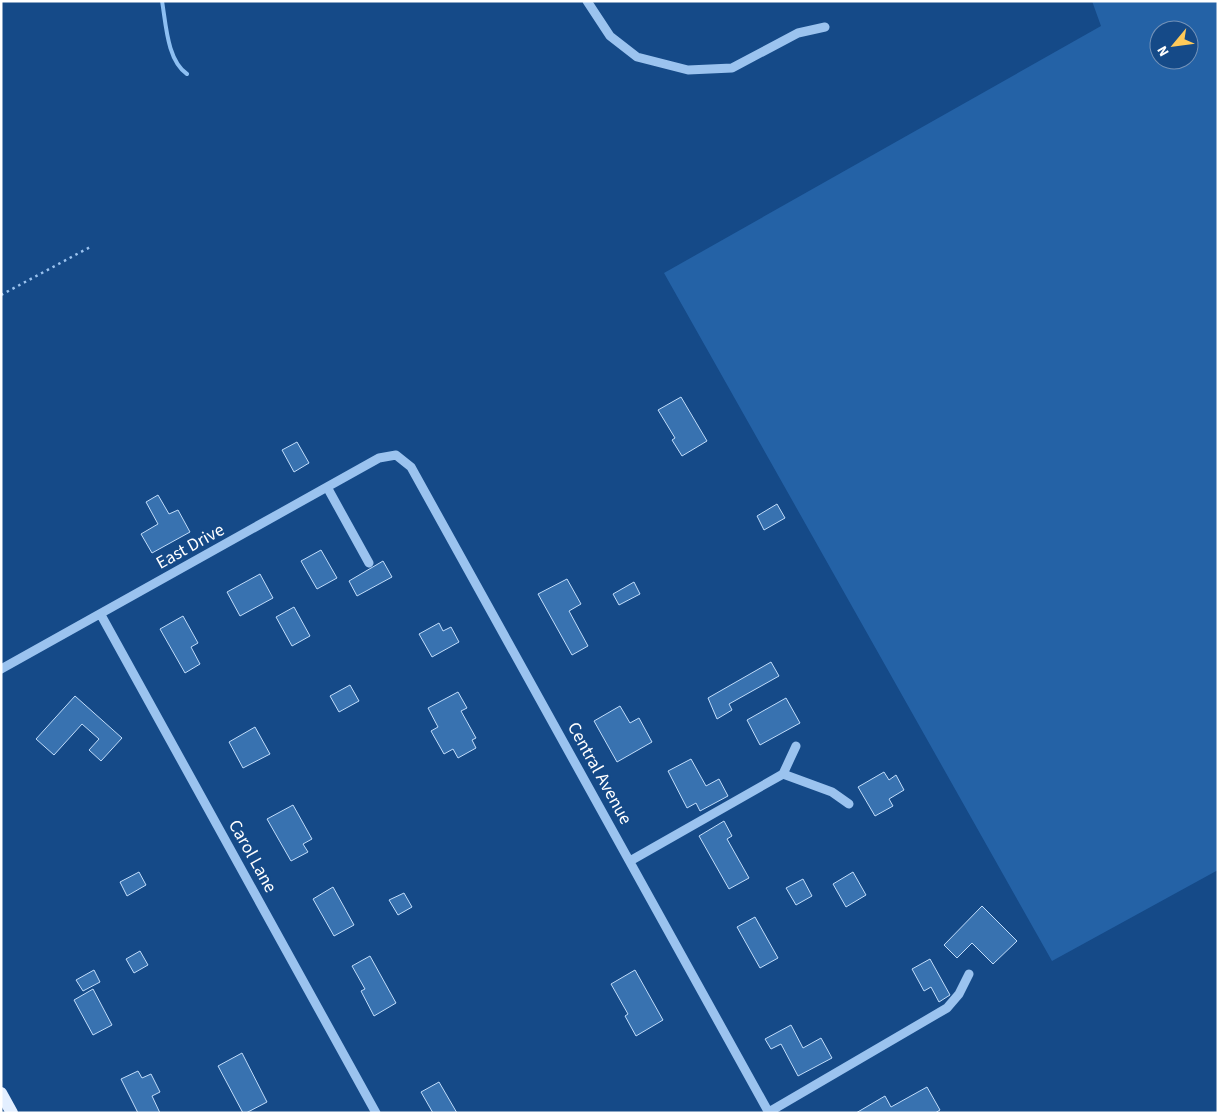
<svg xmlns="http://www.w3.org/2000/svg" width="1219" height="1114" font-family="'Source Sans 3',sans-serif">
	<rect width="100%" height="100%" fill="#154a88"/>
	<path fill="#2462a6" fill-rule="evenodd" d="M1092,1h126v869l-166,91 -388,-688 437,-247zM1159,30h30v30h-30z"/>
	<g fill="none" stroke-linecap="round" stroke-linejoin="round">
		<path stroke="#8dbff2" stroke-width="4" d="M162,1c4,23 5,59 25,73"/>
	</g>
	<path fill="#3872b0" stroke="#c1ddfb" d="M681,397l26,44 -25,15 -10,-16 3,-2 -17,-28z
		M297,442l12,21 -15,9 -12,-22z
		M158,495l11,19 9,-4 12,22 -38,21 -11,-19 17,-10 -12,-22z
		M777,504l8,14 -21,12 -7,-14z
		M321,550l16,28 -20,11 -16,-28z
		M383,561l9,16 -35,19 -8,-15z
		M260,574l13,24 -33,18 -13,-24z
		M567,579l14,25 -12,7 19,35 -16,9 -34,-61z
		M634,582l6,12 -21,11 -6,-11z
		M294,607l16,29 -18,10 -16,-29z
		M183,616l15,27 -7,4 9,17 -15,9 -25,-44z
		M439,623l4,8 8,-4 8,15 -27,15 -13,-23z
		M771,662l8,14 -50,28 3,6 -15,9 -9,-21z
		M350,685l9,16 -20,11 -9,-16z
		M458,692l9,16 -6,3 15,27 -4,2 4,8 -18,10 -5,-9 -9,5 -13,-23 7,-4 -10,-19z
		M75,696l47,42 -21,23 -12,-11 10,-11 -17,-15 -28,31 -18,-16z
		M786,698l14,25 -40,22 -13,-25z
		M620,706l10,17 9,-5 13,24 -35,20 -23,-41z
		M255,727l15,27 -27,14 -14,-26z
		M691,759l15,27 13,-7 9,17 -28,15 -4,-8 -9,5 -19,-37z
		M884,772l5,8 7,-5 8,15 -15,9 4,7 -18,10 -17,-29z
		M293,805l19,34 -9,5 5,8 -17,9 -24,-42z
		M724,821l8,15 -5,3 22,39 -20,11 -30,-53z
		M139,872l7,13 -19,11 -7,-14z
		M853,872l13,23 -20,12 -13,-23z
		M803,879l9,17 -16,9 -10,-17z
		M333,887l21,38 -20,11 -21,-37z
		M404,893l8,14 -14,8 -9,-15z
		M982,906l35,35 -24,23 -21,-21 -15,15 -13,-13z
		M755,917l23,41 -18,10 -23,-41z
		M140,951l8,14 -14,8 -8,-14z
		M370,956l26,47 -22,13 -13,-25 4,-2 -13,-23z
		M930,959l20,36 -11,7 -8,-15 -7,4 -12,-22z
		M94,970l6,12 -17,9 -7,-11z
		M635,970l28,50 -27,16 -11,-20 3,-2 -17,-30z
		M93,989l19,36 -19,10 -19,-35z
		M791,1025l12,23 18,-10 11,20 -34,18 -17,-32 -10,5 -6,-10z
		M242,1053l25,49 -21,11h-3l-25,-47z
		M138,1071l4,7 9,-4 9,18 -8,4 8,17h-22l-17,-34z
		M439,1082l18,31h-24l-12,-21z
		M927,1087l13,23 -5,3h-79l29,-17 6,11z"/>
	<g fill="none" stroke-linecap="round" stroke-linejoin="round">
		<path stroke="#9bc3ef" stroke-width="2.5" stroke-dasharray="2.5 4" stroke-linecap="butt" d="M1,295l91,-49"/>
		<path stroke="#9bc3ef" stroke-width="9" d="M587,1l23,35 27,21 51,13 44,-2 66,-35 27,-6
			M327,487l42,76
			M101,615l275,498
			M1,669l378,-211 17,-3 15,12 358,646
			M783,774l13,-28
			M630,861l153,-87 49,18 17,12
			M769,1112l178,-104 12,-14 10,-20"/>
		<path stroke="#e3efff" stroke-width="12" d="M1,1093l11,20"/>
	</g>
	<g text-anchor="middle" stroke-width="4" stroke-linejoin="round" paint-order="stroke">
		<g font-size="18" fill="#fff" stroke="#154a88">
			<text transform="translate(190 546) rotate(-29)" y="6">East Drive</text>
			<text transform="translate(600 773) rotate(61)" y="6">Central Avenue</text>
			<text transform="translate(253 856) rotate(61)" y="6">Carol Lane</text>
		</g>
	</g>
	<rect width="1219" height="1114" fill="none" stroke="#ffffff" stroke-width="5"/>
	<g transform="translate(1174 45) rotate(241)"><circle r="24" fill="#154a88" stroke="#7392b8"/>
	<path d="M0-4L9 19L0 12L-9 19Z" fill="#ffca59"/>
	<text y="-8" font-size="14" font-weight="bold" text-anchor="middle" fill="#ffffff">N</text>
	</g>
</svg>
